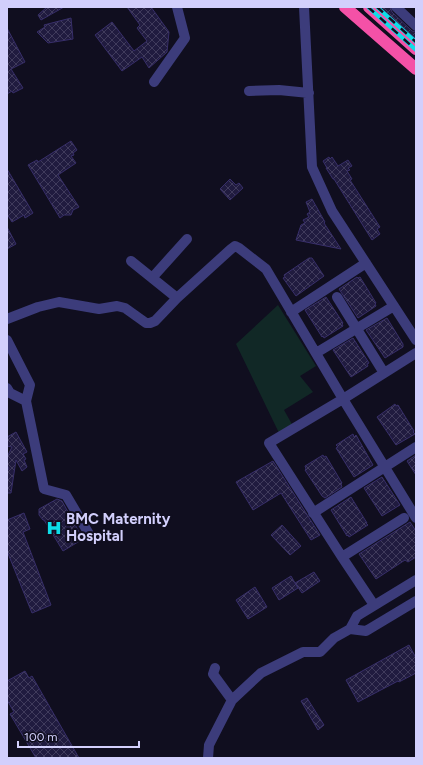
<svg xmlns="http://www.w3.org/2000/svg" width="423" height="765" font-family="Figtree,sans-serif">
	<defs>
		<pattern id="building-cross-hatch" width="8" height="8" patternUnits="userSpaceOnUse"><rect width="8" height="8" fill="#201b3f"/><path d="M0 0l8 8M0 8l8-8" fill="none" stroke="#403b5c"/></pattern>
	</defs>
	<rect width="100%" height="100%" fill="#100e1f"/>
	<path fill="#112826" d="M278,305l38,61 -16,10 13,16 -29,18 9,16 -13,9 -44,-91z"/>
	<path fill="url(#building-cross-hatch)" stroke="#372e69" d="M47,7h17l-23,13 -3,-5z
		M127,7h24l18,25 -2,20 -18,16 -7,-11 -20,14 -27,-36 17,-13 22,29 13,-10 -10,-13 3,-3z
		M380,7h10l2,5 20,19 4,1 -1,6z
		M71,18l2,21 -25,4 -11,-11 8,-5 -1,-2z
		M7,28l18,34 -14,7 12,19 -10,5 -1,-2 -5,3z
		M71,141l6,9 -4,3 1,2 -3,1 5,7 -18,12 21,32 -6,3 -2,5h-7l-4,3 -32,-53 9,-5 1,2z
		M329,157l1,2 2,-2 6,9 10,-6 4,6 -4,2 2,2 -3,1 5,8 -2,1 30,47 -3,2 3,5 -8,6 -38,-61h-1l-7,-11h1l-4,-7z
		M7,169l26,44 -8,5 -1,-3 -12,7 -5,-8z
		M230,179l6,6 3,-2 4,5 -13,12 -10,-11z
		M312,199l13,23 -1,1 17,26 -45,-9 5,-15 4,-2 -2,-3 6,-3 -2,-3 3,-2 -4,-10z
		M7,227l9,17 -9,5z
		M309,258h3l12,18 -28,20 -13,-18 2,-1 -1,-2z
		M357,277l1,1 2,-1 16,26 -1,1 1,2 -18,12 -19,-29z
		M326,297l17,26 -1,1 1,2 -19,12 -1,-2 -1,1 -17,-27z
		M387,318l16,26v3l-18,11 -19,-28z
		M353,338l16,25 -2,1 1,2 -17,11 -18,-27z
		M395,404l1,2 2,-1 16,26 -1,1 2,2 -19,11 -19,-28z
		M16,432l11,20 -4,2 3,5 -2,1 3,7 -5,4 -6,-11 -5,33h-4v-23l2,-1 -2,-4v-8l5,-10 -5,-1v-9z
		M353,434l1,3 2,-2 17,30 -19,12 -18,-29 2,-1 -2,-2z
		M323,455l1,2 2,-1 16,27 -1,1 1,3 -17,11 -3,-2 -17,-26 1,-1 -1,-3z
		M416,455v20l-9,-14z
		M273,461l47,74 -9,5 -30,-47 -28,17 -17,-28z
		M382,477l18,28 -18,11 -18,-28z
		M351,497l16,26h-1l2,2 -19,12 -1,-2 -1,1 -16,-26z
		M57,499l5,2 21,38 -20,12 -19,-31h-1l-4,-5v-6z
		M24,513l6,16 -7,3 28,73 -19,8 -25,-62v-31z
		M410,522l6,9v26l-8,5 -3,-2 -29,19 -17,-25z
		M282,525l19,21 -11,9 -19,-20z
		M314,572l6,9 -18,12 -7,-10z
		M291,576l7,12 -19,12 -7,-12z
		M255,587l12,20 -19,12 -12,-19z
		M409,645l7,13v15l-17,9 -1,-1 -40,21 -12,-22z
		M25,671l4,7 3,-2 47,82h-43l-26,-44 4,-2 -7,-12v-19z
		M307,698l17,27 -6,5 -17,-29z"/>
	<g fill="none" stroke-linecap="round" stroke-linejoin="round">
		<path stroke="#3c3c7b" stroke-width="10" d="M304,7l8,160 20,44 84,129
			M396,7l20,19
			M154,82l31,-44 -8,-31
			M249,91l30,-1 30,3
			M131,261l46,37
			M152,278l35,-39
			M337,297l47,76
			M291,312l75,-49
			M7,319l31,-12 21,-5 40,7 18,-3 8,2 21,15h4l5,-2 22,-23 54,-49 4,-3 4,2 27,21 77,130 73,119
			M7,340l23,45 -4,16 18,88 22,6 23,39
			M316,353l78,-47
			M7,388l3,5 16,8
			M313,513l103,-66
			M342,557l62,-39
			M374,605l-32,-48 -73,-114 74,-44 73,-46
			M350,629l16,2 50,-30
			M215,668l-2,6 19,26
			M208,758l1,-13 23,-45 29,-27 42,-21h17l14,-14 16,-9 7,-13 59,-36"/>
		<path stroke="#f451a7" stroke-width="12" d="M345,7l71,62
			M369,7l47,42"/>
		<defs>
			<path id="rail" d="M368,7l48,43
				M377,7l39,35"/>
		</defs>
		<use href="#rail" stroke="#0edde8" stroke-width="4"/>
		<use href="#rail" stroke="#100e1f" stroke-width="2.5" stroke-dasharray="8" stroke-linecap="butt"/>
	</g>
	<defs>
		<symbol id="hospital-bare" viewBox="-9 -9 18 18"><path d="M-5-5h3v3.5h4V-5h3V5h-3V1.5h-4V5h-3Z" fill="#0edde8" stroke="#100e1f" stroke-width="2.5" paint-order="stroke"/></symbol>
	</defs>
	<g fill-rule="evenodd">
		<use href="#hospital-bare" x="43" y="517" width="22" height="22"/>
	</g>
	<g text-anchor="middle" stroke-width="4" stroke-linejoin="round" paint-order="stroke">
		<g font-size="15" font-weight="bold" fill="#d2cffc" stroke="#100e1f" text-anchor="start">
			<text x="66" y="524">BMC Maternity<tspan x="66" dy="17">Hospital</tspan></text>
		</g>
	</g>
	<rect width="423" height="765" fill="none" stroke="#d2cffc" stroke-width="16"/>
	<path d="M18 741v6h121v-6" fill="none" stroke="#d2cffc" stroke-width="2"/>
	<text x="24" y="741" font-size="12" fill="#d2cffc" stroke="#100e1f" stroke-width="3" paint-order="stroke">100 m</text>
</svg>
